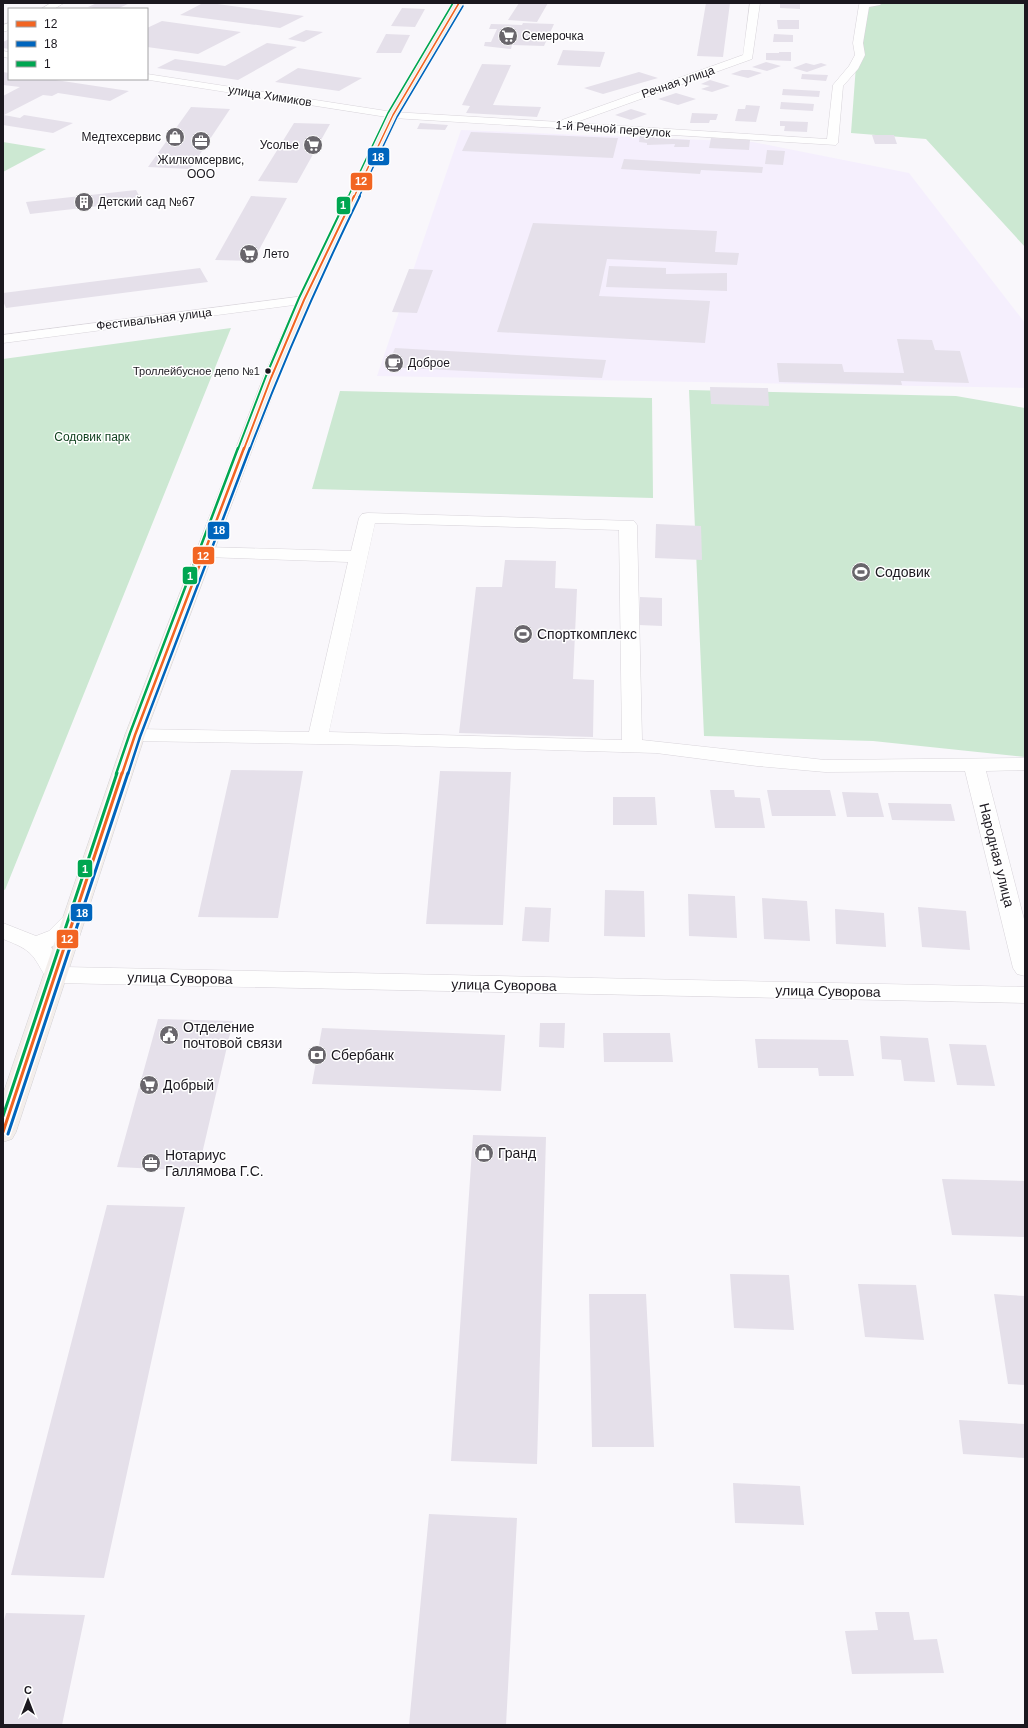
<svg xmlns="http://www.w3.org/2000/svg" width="1028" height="1728" font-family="Arial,sans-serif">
	<rect width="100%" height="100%" fill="#f9f7fb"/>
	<path fill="#f5effd" d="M461,130l292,12 156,31 116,150v65l-648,-12z"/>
	<path fill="#cce8d2" d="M872,3h153v244l-99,-108 -75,-6 9,-122z
		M3,142l43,7 -43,23z
		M231,328l-226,562 -2,-1v-530z
		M689,390l267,6 69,12v349l-152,-16 -169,-5z
		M340,391l312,7 1,100 -341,-9z"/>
	<path fill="#e5e0ea" d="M97,3h33l-13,6h-27l4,-1 -6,-1z
		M203,3h7l94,13 -24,12 -100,-13z
		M519,3h29l-11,19 -29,-2z
		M706,3h24l-7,54 -26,-1z
		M780,3h20v6l-20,-1z
		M402,8l23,1 -10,18 -24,-1z
		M777,20h22v9h-21z
		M162,21l79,11 -43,22 -51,-7v-19z
		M523,23l31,1 -10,22 -32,-1 -1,4 -27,-3 1,-4h6l6,-13h-8l2,-5 31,1z
		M306,30l17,2 -19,10 -16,-3z
		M386,34l24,1 -9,18h-25z
		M774,34l19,1v7h-20z
		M9,39v10l-6,-1v-6z
		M267,43l30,4 -59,33 -81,-12 18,-9 50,7z
		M563,50l42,2 -5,15 -43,-2z
		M779,52h12v9l-25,-1v-7h13z
		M766,62l15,4 -14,5 -15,-4z
		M806,63l8,2 7,-2 6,2 -20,7 -14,-4z
		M482,64l29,1 -18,40 48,2 -4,10 -71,-4 4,-7 -8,-1z
		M298,68l64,10 -23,13 -64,-9z
		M742,70h8l12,3 -14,5 -17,-4z
		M3,72l6,1v6h40l80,12 -19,10 -52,-8 -6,3 -9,-1 -39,20 16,3 4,-3 49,8 -20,10 -50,-8v-29l17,-9 -17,-2z
		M639,72l19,6 -55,16 -19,-6z
		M802,74l26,1 -2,6 -25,-2z
		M710,80l20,6 -18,6 -11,-3 9,-3 -9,-2z
		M783,89l37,2 -1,6 -37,-2z
		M676,93l20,6 -18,6 -20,-6z
		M781,102l33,2 -1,7 -33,-2z
		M746,105l14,1 -4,16 -21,-1 3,-12h7z
		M191,107l39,2 -40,60 -42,-2z
		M631,109l16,5 -16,6 -16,-5z
		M692,113l26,1 -2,6h-6l-1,3h-19z
		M780,121l28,1 -1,10 -23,-1 1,-5h-5z
		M294,123l36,1 -33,59 -39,-2z
		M420,123l28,2 -3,5 -28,-1z
		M471,132l147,6 -5,20 -151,-7z
		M640,134l15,1 -1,3 36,2 -1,7h-15l1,-3 -28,1v-2l-8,-1z
		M872,135h22l3,9h-22z
		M711,138l39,2 -1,10 -40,-2z
		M767,150l18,1 -2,14 -18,-1z
		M624,159l139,8 -1,6 -61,-3 -1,4 -79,-5z
		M136,190l6,11 -112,13 -4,-12z
		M251,196l36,2 -34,63 -38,-1z
		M533,223l184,8 -2,21 24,1 -2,12 -130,-6 -8,37 111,5 -5,42 -208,-11z
		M609,266l57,2v6l61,-1v18l-121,-4z
		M200,268l8,14 -202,26 -3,-7v-8z
		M409,269l24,1 -16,43 -25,-1z
		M897,339l35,1 3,10 25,1 9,32 -68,-2 1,4 -123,-3 -2,-19 65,1 2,8 60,1z
		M395,348l211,12 -4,18 -215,-11z
		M710,387l58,1 1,18 -58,-2z
		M656,524l45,2 1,34 -47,-2z
		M505,560l51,1 -1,27 22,1 -4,90 21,1 -1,57 -134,-4 17,-146h26z
		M640,597l22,1v28l-23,-1z
		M231,770l72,1 -25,147 -80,-1z
		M440,771l71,1 -8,153 -77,-1z
		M710,790h24l1,7 25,1 5,30h-50z
		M767,790h63l6,26h-64z
		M842,792l36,1 6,24h-37z
		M613,797h42l2,28h-44z
		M888,803l63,1 4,17 -63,-1z
		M605,890l39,1 1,46 -41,-1z
		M688,894l47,2 2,42 -48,-2z
		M762,898l45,3 3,40 -46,-2z
		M525,907l26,1 -2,34 -27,-1z
		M918,907l48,4 4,39 -48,-3z
		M835,909l49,4 2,34 -50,-3z
		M158,1019l75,2 -35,150 -81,-4z
		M540,1023h25l-1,25 -25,-1z
		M322,1028l183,7 -4,56 -189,-7z
		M603,1033h67l3,29h-69z
		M880,1036l48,2 7,44 -31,-1 -3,-21 -19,-1z
		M755,1039l93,1 6,36h-35l-1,-8h-60z
		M949,1044l37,1 9,41 -38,-1z
		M473,1135l73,2 -9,327 -86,-3z
		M942,1179l83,2v56l-73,-2z
		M107,1205l78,2 -81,371 -93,-3z
		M730,1274l59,1 5,55 -60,-2z
		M858,1284l58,1 8,55 -59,-3z
		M589,1294h57l8,153h-62z
		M994,1294l31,2v89l-17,-1z
		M959,1420l66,4v34l-62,-4z
		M733,1483l67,3 4,39 -69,-2z
		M429,1514l88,4 -11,207h-97z
		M875,1612h34l5,28 23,-1 7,34 -92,1 -7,-43 33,-1z
		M6,1613l79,2 -23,110h-59v-101z"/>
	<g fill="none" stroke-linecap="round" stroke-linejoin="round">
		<defs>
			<path id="minor" d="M51,3h13l-10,6h-13z
				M750,3h10l-8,56 -178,64 253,16 6,-54 16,-19 6,-11 -2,-12 6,-38 1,-2h22l-2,2 -11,2 -6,36 2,12 -7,14 -15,17 -5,57 -2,2 -443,-27 -250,-39h4v-5l246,38 167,10 2,-2 181,-65z
				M9,23v7l-6,2v-7z
				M3,51l6,1v6l-6,-1z
				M304,296l5,1 2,3 -2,3 -306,40v-8z
				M368,513l266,8 3,4 5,215 183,20 200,-2v12l-39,1 39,152v53l-8,-2 -4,-6 -48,-197 -140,1 -68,-6 -101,-13 -276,-8 -245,-4 -7,-2 -3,-4 3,-4 7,-2 174,3 39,-170 -143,-5 -6,-1 -3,-4 3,-4 6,-1 146,4 8,-33 3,-4zM375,523l244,7 3,210 -293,-8z
				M74,912l8,2 3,5c-8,13 -19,22 -34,28l13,20 961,20v16l-969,-20 -8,-2c-16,-27 -14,-30 -45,-42v-16l33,13 13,-5 17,-17z"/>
			<path id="major" d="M454,3h10l-65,112 -88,185 -32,78 -134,357 -129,397 -4,7 -9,3v-48l122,-359 138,-357 34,-78 90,-185z"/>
		</defs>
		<use href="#minor" stroke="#d8d4da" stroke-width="1"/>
		<use href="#major" stroke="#d4d2d5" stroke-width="1"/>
		<use href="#minor" fill="#fefefe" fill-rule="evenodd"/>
		<use href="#major" fill="#f3eeeb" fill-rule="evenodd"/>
		<defs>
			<path id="bus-1-far3" d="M354,197l39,-82 66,-112"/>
			<path id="bus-1-far2" d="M244,449l27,-71 33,-78 50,-104"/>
			<path id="bus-1-far1" d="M122,774l13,-39 109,-287"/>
			<path id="bus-1" d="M3,1132l119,-359"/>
			<path id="bus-2-far3" d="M359,197l38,-80 66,-111"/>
			<path id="bus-2-far2" d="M250,449c33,-87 69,-169 110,-253"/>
			<path id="bus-2-far1" d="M128,774l12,-37 110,-289"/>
			<path id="bus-2" d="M8,1134l120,-361"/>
			<path id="bus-3-far3" d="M348,197l40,-84 65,-110"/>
			<path id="bus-3-far2" d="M238,449l28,-73 33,-78 49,-102"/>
			<path id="bus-3-far1" d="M116,774l14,-41 108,-285"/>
			<path id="bus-3" d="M3,1116l114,-343"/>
		</defs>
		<use href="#bus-1-far3" stroke="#fff" stroke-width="3"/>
		<use href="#bus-1-far2" stroke="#fff" stroke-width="4"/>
		<use href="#bus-1-far1" stroke="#fff" stroke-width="5"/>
		<use href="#bus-1" stroke="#fff" stroke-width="6"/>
		<use href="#bus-2-far3" stroke="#fff" stroke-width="3"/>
		<use href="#bus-2-far2" stroke="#fff" stroke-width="4"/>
		<use href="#bus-2-far1" stroke="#fff" stroke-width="5"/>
		<use href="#bus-2" stroke="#fff" stroke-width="6"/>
		<use href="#bus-3-far3" stroke="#fff" stroke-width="3"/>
		<use href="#bus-3-far2" stroke="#fff" stroke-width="4"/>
		<use href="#bus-3-far1" stroke="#fff" stroke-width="5"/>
		<use href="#bus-3" stroke="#fff" stroke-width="6"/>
		<use href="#bus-1-far3" stroke="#f26522" stroke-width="1.5"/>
		<use href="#bus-1-far2" stroke="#f26522" stroke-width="2"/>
		<use href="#bus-1-far1" stroke="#f26522" stroke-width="2.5"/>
		<use href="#bus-1" stroke="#f26522" stroke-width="3"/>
		<use href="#bus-2-far3" stroke="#0065bd" stroke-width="1.5"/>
		<use href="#bus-2-far2" stroke="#0065bd" stroke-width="2"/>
		<use href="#bus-2-far1" stroke="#0065bd" stroke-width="2.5"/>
		<use href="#bus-2" stroke="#0065bd" stroke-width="3"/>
		<use href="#bus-3-far3" stroke="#00a651" stroke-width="1.5"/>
		<use href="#bus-3-far2" stroke="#00a651" stroke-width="2"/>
		<use href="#bus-3-far1" stroke="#00a651" stroke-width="2.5"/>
		<use href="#bus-3" stroke="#00a651" stroke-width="3"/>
	</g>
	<defs>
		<symbol id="supermarket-disc" viewBox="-11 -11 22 22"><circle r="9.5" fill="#69666c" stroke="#fff"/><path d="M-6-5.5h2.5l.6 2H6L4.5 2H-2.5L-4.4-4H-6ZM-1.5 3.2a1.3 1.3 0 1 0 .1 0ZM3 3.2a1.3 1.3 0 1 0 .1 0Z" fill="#fff"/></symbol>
		<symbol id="shop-disc" viewBox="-11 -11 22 22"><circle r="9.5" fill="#69666c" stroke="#fff"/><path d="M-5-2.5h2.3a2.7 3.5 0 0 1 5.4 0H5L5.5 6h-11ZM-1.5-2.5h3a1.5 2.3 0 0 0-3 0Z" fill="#fff"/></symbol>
		<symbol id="office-disc" viewBox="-11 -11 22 22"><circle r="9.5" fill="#69666c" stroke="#fff"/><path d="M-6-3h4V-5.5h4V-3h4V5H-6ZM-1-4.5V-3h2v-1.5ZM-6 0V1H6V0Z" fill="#fff"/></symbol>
		<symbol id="building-disc" viewBox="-11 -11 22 22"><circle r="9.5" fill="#69666c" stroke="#fff"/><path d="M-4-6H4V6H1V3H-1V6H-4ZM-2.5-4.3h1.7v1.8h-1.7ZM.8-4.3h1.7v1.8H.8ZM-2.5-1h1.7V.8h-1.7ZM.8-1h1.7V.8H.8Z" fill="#fff"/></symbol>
		<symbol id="cafe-disc" viewBox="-11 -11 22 22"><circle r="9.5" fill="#69666c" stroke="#fff"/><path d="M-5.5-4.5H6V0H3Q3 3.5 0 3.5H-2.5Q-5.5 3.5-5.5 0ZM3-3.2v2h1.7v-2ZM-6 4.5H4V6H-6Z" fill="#fff"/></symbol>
		<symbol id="stadium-disc" viewBox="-11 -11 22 22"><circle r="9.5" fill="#69666c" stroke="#fff"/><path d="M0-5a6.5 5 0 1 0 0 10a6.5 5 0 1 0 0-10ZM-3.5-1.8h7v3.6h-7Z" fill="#fff"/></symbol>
		<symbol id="civic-disc" viewBox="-11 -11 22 22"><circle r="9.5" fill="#69666c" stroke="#fff"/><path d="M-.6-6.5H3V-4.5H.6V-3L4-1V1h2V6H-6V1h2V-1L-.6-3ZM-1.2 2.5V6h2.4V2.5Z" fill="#fff"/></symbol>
		<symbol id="bank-disc" viewBox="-11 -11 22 22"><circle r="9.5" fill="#69666c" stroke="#fff"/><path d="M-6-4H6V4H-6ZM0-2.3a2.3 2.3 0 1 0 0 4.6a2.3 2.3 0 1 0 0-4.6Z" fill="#fff"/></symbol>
	</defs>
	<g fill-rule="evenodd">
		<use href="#supermarket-disc" x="497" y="25" width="22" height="22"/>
		<use href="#shop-disc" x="164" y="126" width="22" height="22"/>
		<use href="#office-disc" x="190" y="130" width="22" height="22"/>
		<use href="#supermarket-disc" x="302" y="134" width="22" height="22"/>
		<use href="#building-disc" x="73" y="191" width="22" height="22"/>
		<use href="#supermarket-disc" x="238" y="243" width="22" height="22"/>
		<use href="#cafe-disc" x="383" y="352" width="22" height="22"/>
		<use href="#stadium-disc" x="850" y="561" width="22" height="22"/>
		<use href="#stadium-disc" x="512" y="623" width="22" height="22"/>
		<use href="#civic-disc" x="158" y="1024" width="22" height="22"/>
		<use href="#bank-disc" x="306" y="1044" width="22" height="22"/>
		<use href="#supermarket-disc" x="138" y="1074" width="22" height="22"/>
		<use href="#shop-disc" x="473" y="1142" width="22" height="22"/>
		<use href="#office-disc" x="140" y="1152" width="22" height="22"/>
	</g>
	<circle fill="#1b181f" stroke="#fff" stroke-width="1.5" cx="268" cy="371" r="3.5"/>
	<g text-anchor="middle" stroke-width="3" stroke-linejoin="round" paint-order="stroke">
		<g font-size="11" fill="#1b181f" stroke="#fff" text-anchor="end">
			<text x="260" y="375">Троллейбусное депо №1</text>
		</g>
		<g font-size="12" fill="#1b181f" stroke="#fff" text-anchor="start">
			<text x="522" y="40">Семерочка</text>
			<text x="161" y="141" text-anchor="end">Медтехсервис</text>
			<text x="299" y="149" text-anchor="end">Усолье</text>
			<text x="201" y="164" text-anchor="middle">Жилкомсервис,<tspan x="201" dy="14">ООО</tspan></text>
			<text x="98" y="206">Детский сад №67</text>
			<text x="263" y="258">Лето</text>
			<text x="408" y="367">Доброе</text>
		</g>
		<g font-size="12" fill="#1b181f" stroke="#fff">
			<text transform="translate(678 82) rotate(-19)" y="4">Речная улица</text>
			<text transform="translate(270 96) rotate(9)" y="4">улица Химиков</text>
			<text transform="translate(613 129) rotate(4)" y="4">1-й Речной переулок</text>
			<text transform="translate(154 319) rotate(-7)" y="4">Фестивальная улица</text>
		</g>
		<g font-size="12" fill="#10411f" stroke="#fff">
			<text x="92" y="441">Содовик парк</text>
		</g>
		<g font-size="14" fill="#1b181f" stroke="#fff" text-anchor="start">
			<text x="875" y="577">Содовик</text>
			<text x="537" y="639">Спорткомплекс</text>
			<text x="183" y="1032">Отделение<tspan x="183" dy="16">почтовой связи</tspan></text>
			<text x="331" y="1060">Сбербанк</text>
			<text x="163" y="1090">Добрый</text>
			<text x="498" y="1158">Гранд</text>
			<text x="165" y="1160">Нотариус<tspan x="165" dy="16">Галлямова Г.С.</tspan></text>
		</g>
		<g font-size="14" fill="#1b181f" stroke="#fff">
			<text transform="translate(997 855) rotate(76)" y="5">Народная улица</text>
			<text transform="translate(180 978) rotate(1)" y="5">улица Суворова</text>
			<text transform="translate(504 985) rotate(1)" y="5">улица Суворова</text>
			<text transform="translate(828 991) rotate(1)" y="5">улица Суворова</text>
		</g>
	</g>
	<g stroke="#fff" stroke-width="1.5">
		<rect x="367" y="147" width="23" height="19" rx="4" fill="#0065bd"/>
		<rect x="350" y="172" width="23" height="19" rx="4" fill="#f26522"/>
		<rect x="336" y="196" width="15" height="19" rx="4" fill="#00a651"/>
		<rect x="207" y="521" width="23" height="19" rx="4" fill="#0065bd"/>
		<rect x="192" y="546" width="23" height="19" rx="4" fill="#f26522"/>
		<rect x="182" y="566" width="16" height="19" rx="4" fill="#00a651"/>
		<rect x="77" y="859" width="16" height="19" rx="4" fill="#00a651"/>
		<rect x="70" y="903" width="23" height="19" rx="4" fill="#0065bd"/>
		<rect x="56" y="929" width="23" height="20" rx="4" fill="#f26522"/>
	</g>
	<g font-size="11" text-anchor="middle" font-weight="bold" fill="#fff">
		<text x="378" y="161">18</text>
		<text x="361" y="185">12</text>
		<text x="343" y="209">1</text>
		<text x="219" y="534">18</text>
		<text x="203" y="560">12</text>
		<text x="190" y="580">1</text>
		<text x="85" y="873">1</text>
		<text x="82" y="917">18</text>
		<text x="67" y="943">12</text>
	</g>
	<rect width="1028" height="1728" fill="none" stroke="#1b181f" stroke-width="8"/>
	<rect x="8" y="8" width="140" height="72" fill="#ffffff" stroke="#a4a3a5"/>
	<rect x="16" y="21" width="20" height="6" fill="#f26522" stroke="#a4a3a5"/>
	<text x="44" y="28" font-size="12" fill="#1b181f">12</text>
	<rect x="16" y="41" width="20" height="6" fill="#0065bd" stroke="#a4a3a5"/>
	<text x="44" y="48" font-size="12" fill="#1b181f">18</text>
	<rect x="16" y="61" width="20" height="6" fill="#00a651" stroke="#a4a3a5"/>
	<text x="44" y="68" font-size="12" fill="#1b181f">1</text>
	<g transform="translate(28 1700)" stroke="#ffffff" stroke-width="3" paint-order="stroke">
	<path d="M0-3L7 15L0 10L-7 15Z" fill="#1b181f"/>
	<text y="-6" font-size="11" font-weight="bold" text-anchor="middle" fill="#1b181f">С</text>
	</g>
</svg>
